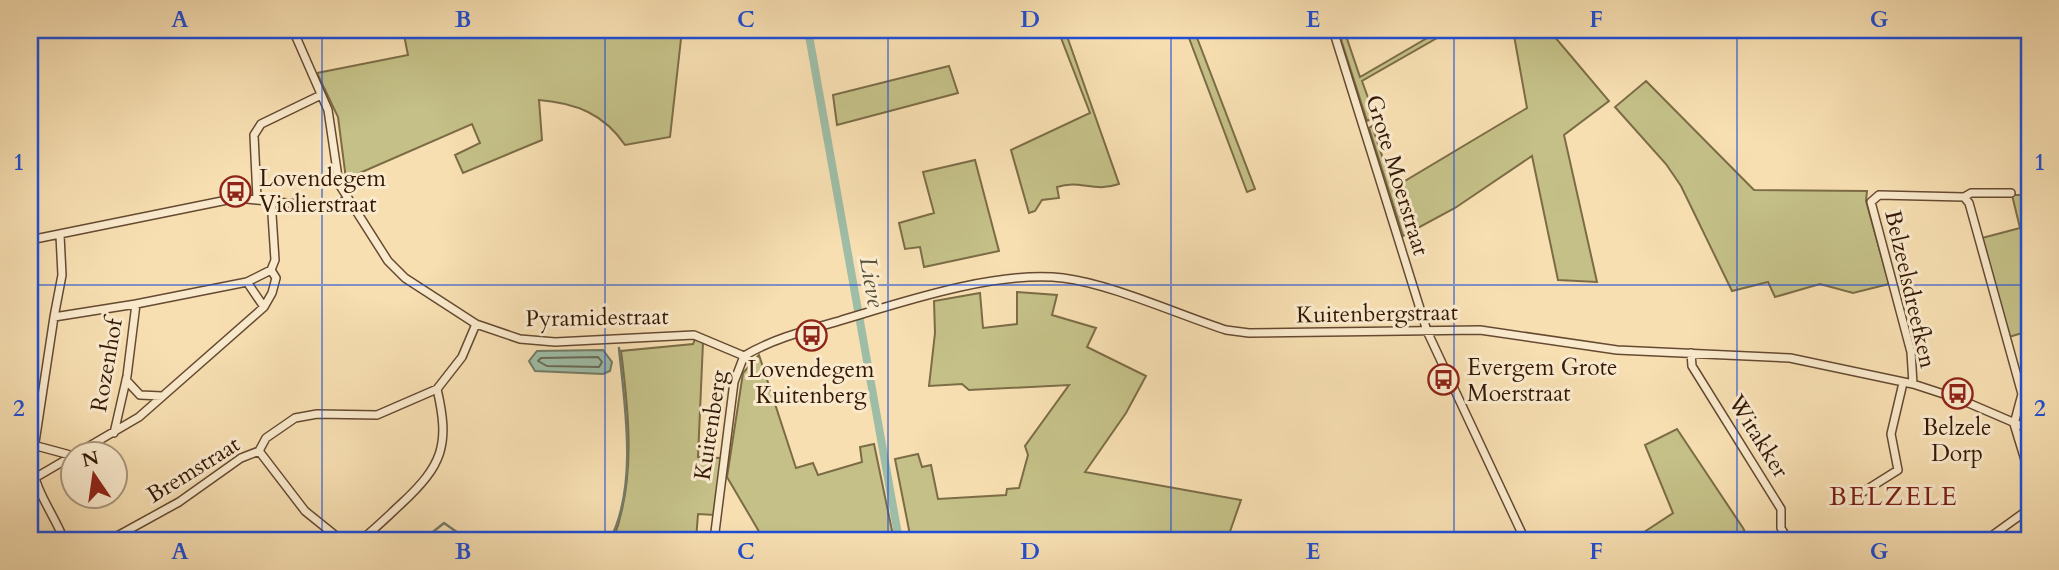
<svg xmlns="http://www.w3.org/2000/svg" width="2059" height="570" font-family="Cardo,serif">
	<rect width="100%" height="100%" fill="#f7dfb2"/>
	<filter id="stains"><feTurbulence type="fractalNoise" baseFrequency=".00286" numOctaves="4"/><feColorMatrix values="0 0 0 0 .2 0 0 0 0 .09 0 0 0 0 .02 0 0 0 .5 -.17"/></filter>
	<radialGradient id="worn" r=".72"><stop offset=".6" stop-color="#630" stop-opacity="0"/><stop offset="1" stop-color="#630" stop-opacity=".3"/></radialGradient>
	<path fill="#c4c087" stroke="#7c6c46" stroke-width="2" d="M403,30h279l-12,107 -45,8c-21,-31 -49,-42 -86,-45l3,40 -79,33 -8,-18 25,-12 -8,-19 -126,55 -8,-62 -21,-44 91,-18z
		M1058,30l7,3 16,-3 -13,9 51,145c-26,9 -39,-5 -62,3l2,11 -17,2 -7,11 -6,2 -18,-63 79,-37z
		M1186,30h8l61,159 -8,3z
		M1338,30h6l16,47 81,-47h10l-89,51 13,36 -8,4z
		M1513,30h36l60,71 -45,34 33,147 -39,-2 -26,-124 -77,52 -52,28 -34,-108 3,-2 21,62 129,-77 5,-3z
		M949,66l9,27 -121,32 -4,-30z
		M1646,81l108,109 113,1 -1,10 23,83 -36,9 -33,-9 -45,13 -7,-15 -36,9 -51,-105 -15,-22 -51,-57z
		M975,160l24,91 -75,16 -4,-20 -15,2 -6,-26 35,-10 -11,-41z
		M2012,195h17v136l-20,6 -27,-99 38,-10z
		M1017,292l40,3 -5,20 44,13 -9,19 59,29 -20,37 -41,59 156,28 -14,40h-316l-16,-81 23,-5 4,13 9,-2 7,34 68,-4 1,-6 12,-1 9,-33 -3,-9 44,-61 -100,5 -7,-6 -33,2 6,-53 -1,-32 46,-8 3,35 34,-4z
		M695,339l8,3 -5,115 23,1 -6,57 -17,-1 -2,26h-83c23,-60 16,-126 8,-189l72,-7z
		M759,355l37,113 17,-5 5,12 44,-13 -2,-15 14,-3 20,96h-130l-37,-63 16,-104z
		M1677,429l66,99 6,12h-109l-2,-4 35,-23 -28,-68z"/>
	<path fill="#9ebda7" stroke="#747b67" stroke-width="2" d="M603,350l9,12 -2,9 -7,3 -68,-3 -6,-10 8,-10z"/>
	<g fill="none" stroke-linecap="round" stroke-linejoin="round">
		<path stroke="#696a56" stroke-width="2" d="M598,357l4,5 -3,5 -52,-1 -9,-5 3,-3z"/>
		<path stroke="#747b67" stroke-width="2.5" d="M423,540l21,-17 24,17
			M610,540c28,-54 15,-133 9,-192"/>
		<path stroke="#9ebda7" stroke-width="8" d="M808,30l91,510"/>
		<defs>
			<path id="street" d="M293,30l35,80 11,74 49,77 17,17 71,46 44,15 35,3 139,-7 50,21
				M1333,30l94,301 98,209
				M1964,197l7,-4h40
				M257,198l-3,-63 7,-11 60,-29
				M271,199l4,61 -4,10
				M60,235l2,40 -8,42 82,-13 -9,72 -13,57
				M30,240l207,-42 91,9 19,-7
				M271,270l5,8 -4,15 -8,14 -17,-25z
				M136,304l111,-22
				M54,317l-22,145c2,28 22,52 32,78
				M1691,353l1,13 89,143v19l7,12
				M126,380l14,15 22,1
				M1913,384l-2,-32 -40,-150 8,-7 85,2 5,6 53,191 -8,30
				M2014,424l15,49
				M33,445l37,10
				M259,451l46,60 36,29
				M33,479l106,-62 125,-110
				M1863,492l35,-22 -7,-36 12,-51
				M110,540l69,-38 62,-44 18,-7 7,-13 29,-20 22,-4 60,1 60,-26 25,-32 14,-33
				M361,540c14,-11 27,-24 40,-36 42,-39 49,-59 36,-115
				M714,540l20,-158 10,-26c28,-17 63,-26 95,-35 63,-19 158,-51 224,-43 48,6 114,36 163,52l23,3 231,-3 137,20 173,8 123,26 46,15 70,30
				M1986,540l43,-31"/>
		</defs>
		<use href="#street" stroke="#654a31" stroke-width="10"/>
		<use href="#street" stroke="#faeacd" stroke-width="7"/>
	</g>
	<path fill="none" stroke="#1d4ed8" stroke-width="2" stroke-opacity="0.55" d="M322,30v510M605,30v510M888,30v510M1171,30v510M1454,30v510M1737,30v510M30,285h1999"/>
	<defs>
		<symbol id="bus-ring" viewBox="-11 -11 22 22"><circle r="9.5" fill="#faeacd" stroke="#8f2418" stroke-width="1.5"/><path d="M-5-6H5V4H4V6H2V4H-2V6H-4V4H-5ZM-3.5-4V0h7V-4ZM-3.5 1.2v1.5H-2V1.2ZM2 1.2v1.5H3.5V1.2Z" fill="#8f2418"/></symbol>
	</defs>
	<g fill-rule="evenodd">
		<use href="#bus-ring" x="218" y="174" width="35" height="35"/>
		<use href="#bus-ring" x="794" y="318" width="35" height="35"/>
		<use href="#bus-ring" x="1426" y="362" width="35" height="35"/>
		<use href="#bus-ring" x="1940" y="376" width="35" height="35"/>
	</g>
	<g text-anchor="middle" stroke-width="6" stroke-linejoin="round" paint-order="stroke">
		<g font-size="23" fill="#341806" stroke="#faeacd">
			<text transform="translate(1398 175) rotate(73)" y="8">Grote Moerstraat</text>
			<text transform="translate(1911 289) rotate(77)" y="8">Belzeelsdreefken</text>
			<text transform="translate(1377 313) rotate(-1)" y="8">Kuitenbergstraat</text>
			<text transform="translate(597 317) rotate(-1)" y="8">Pyramidestraat</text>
			<text transform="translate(106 365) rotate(-80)" y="8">Rozenhof</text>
			<text transform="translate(710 425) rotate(-81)" y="8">Kuitenberg</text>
			<text transform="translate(1759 436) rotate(58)" y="8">Witakker</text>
			<text transform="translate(193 469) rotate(-32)" y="8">Bremstraat</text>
		</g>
		<g font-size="23" fill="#341806" stroke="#faeacd" text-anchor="start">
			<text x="259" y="186">Lovendegem<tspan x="259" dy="26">Violierstraat</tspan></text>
			<text x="1467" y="375">Evergem Grote<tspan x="1467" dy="26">Moerstraat</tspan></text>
			<text x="811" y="377" text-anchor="middle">Lovendegem<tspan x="811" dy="26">Kuitenberg</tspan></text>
			<text x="1957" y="435" text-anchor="middle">Belzele<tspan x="1957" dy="26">Dorp</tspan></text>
		</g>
		<g font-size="24" font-style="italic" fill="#59523e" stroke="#faeacd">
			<text transform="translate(872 282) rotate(80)" y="8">Lieve</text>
		</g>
		<g font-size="26" letter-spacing="2" fill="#7a1f14" stroke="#faeacd">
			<text x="1894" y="505">BELZELE</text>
		</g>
	</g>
	<rect width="2059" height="570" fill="none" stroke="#f7dfb2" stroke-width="77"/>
	<g transform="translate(94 475) rotate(347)"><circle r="33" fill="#faeacd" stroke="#ab967d" stroke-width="2"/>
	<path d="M0-5L12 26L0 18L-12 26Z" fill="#8f2418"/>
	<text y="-10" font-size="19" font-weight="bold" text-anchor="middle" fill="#341806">N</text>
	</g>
	<rect x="38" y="38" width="1983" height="494" fill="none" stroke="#1d4ed8" stroke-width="2.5"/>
	<g font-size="23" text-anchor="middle" font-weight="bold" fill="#1d4ed8">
		<text x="180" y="27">A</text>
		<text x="463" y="27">B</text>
		<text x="746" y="27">C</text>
		<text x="1030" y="27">D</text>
		<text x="1313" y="27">E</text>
		<text x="1596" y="27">F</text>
		<text x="1879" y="27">G</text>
		<text x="19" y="170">1</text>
		<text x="2040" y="170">1</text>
		<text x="19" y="416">2</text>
		<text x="2040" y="416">2</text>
		<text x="180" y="559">A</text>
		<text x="463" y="559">B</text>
		<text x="746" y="559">C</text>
		<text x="1030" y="559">D</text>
		<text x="1313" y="559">E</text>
		<text x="1596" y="559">F</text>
		<text x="1879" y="559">G</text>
	</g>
	<rect width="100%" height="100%" filter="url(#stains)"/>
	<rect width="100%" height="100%" fill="url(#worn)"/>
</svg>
